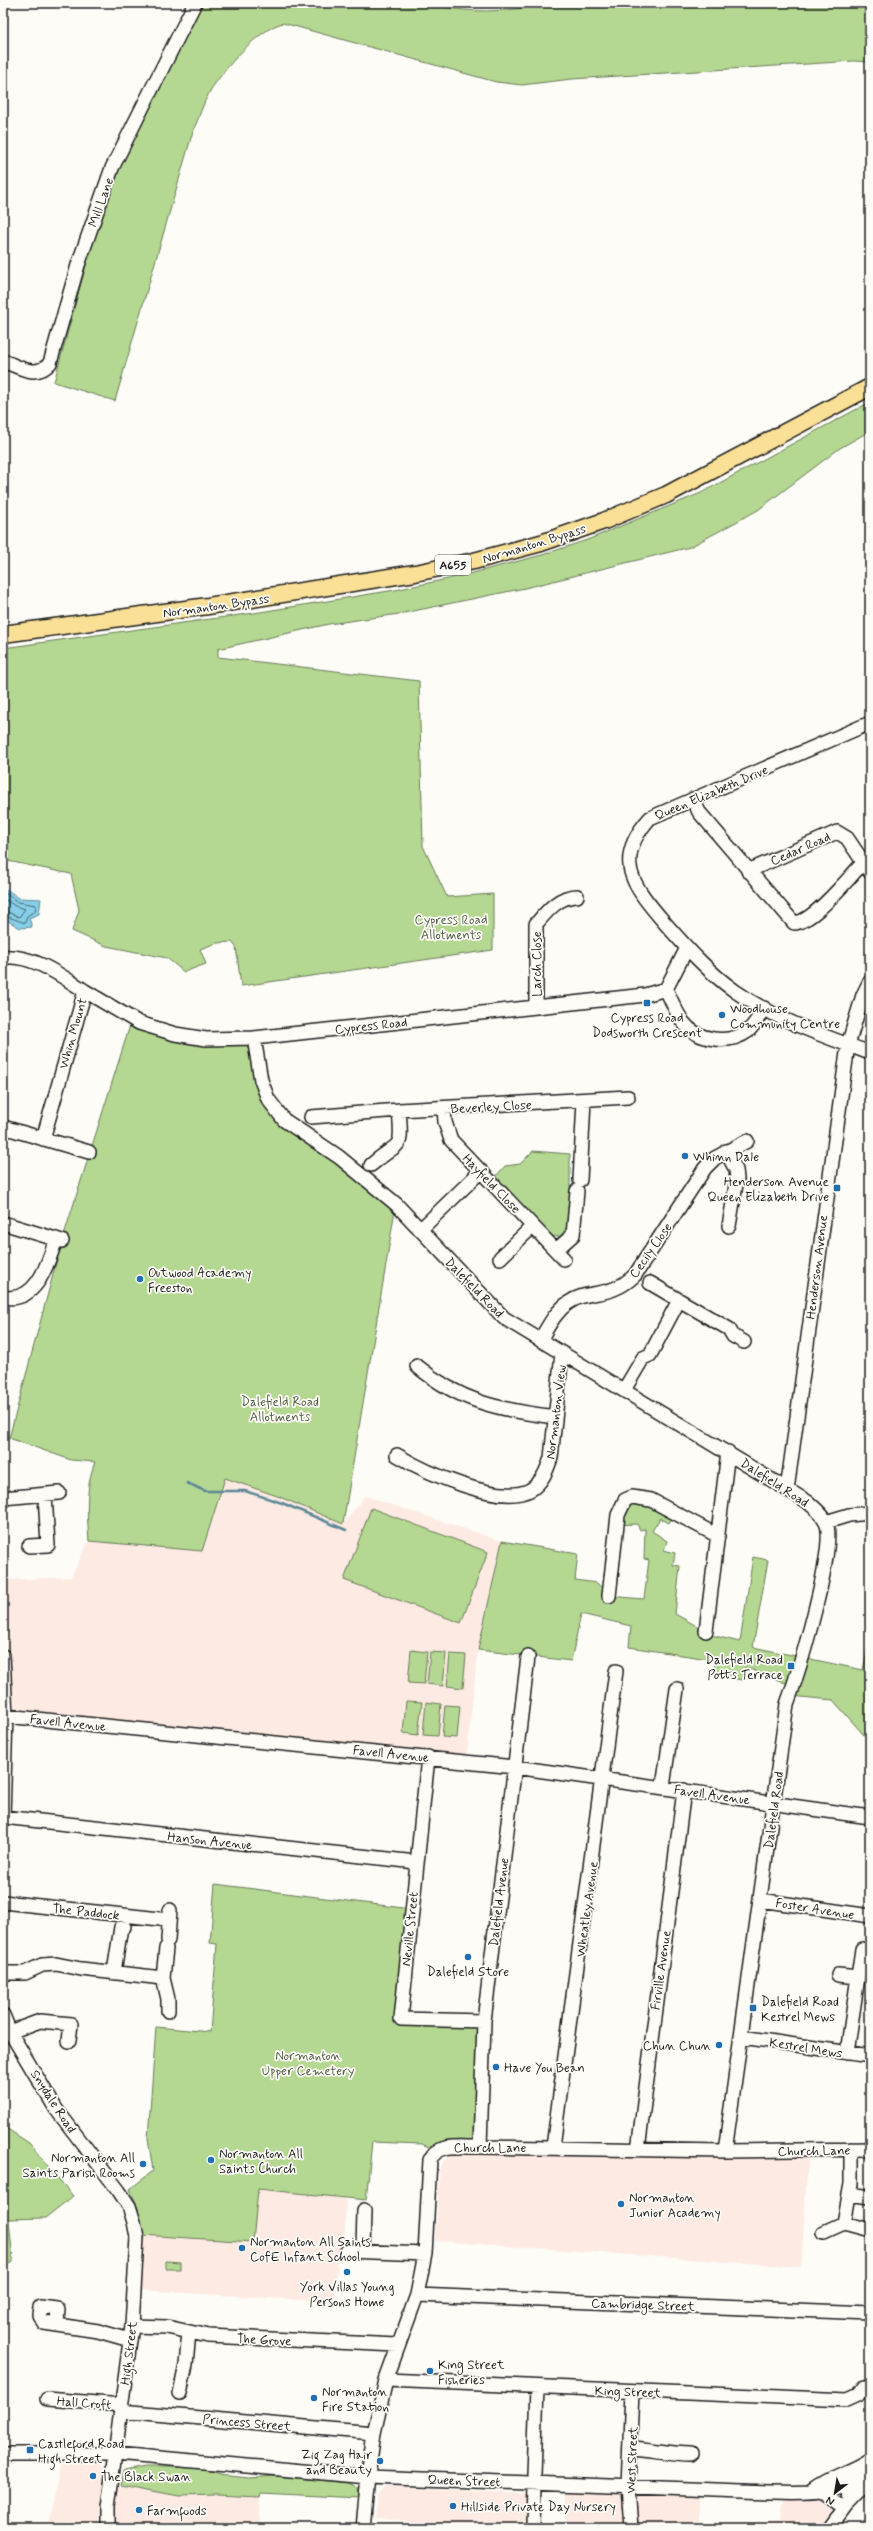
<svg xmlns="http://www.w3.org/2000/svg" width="873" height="2531" font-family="Mynerve,sans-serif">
	<rect width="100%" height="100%" fill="#fdfcf7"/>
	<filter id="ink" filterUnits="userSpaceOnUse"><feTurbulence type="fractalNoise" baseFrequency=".025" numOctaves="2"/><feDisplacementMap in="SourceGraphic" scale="8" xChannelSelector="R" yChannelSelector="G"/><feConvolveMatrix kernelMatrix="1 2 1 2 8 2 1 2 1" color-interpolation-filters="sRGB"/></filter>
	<g filter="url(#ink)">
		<path fill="#fdeae3" d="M37,1449l187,29 56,19 63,27 22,-28 137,45 -24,109 -12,111 -460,-45 -3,-60v-76l68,-3 18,-36 -2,-27 2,-37 6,-15 -24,-2z
			M455,2154l353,3 -7,110 -366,-26 5,-75 4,-6z
			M258,2189l88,8 -2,59 -6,-1 -3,47 -196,-12 2,-55 112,7z
			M61,2462l38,2 8,6 -10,58 -30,-7 -2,7h-17z
			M111,2484l68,12 37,-1 44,2 -2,31h-149z
			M568,2485l132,5v38h-136z
			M391,2486l137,8 1,34h-35l-119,-10 3,-23 6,-7z
			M819,2490l19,13 -10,25h-66l6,-2v-4l12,-1 2,-29z"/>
		<path fill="#b4d792" stroke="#687a57" d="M202,3h226c35,11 82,10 117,0h325v59l-16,-1 -282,18 -50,6 -26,-3 -213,-59c-25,6 -59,46 -73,68 -7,12 -11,27 -17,40l-78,270 -61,-19 34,-124 30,-89z
			M870,402v29l-30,17 -82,62 -68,37 -165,41 -126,26 -70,10 -111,25v8l201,24 4,165 24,51 46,-3v56l-252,36 -5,-39 -4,-5 -15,1 -17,6 6,15 -22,8 -17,-14 -61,-12 -34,-15 7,-21 -8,-36 -68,-14v-212l251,-35 141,-23 62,-13 85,-22 45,-15 114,-47z
			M132,1019l29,11 93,8 14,61 128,105 -53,320 -63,-27 -55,-19 -23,73 -113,-10c-2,-26 -4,-54 6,-79l-24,-2 -62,-22 53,-197z
			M533,1151l37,3v69l-10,14 -9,-1 -56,-59 10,-11 15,-2z
			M632,1497l43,16 -6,10 -9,-5 -8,13 15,10 -3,9 11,3 -2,12 7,1 -5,48 40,22 25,6 13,-85 15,3 -15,87 110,23 7,-32v104l-37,-42 -43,-4 3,-10 -48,-19 -2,13 -29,-4 1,-16 -86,-13 2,-21 -50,-12 -10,47 -93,-11 24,-109 76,13 -3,26 22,3 12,13 35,3 5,-39 -5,-1 1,-30 -5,1 -3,-6 -20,1z
			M371,1508l117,44 -27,71 -117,-43z
			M411,1650l16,2 -3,32 -16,-1z
			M430,1652l16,1 -3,33 -16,-2z
			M450,1654l16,1 -3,33 -16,-2z
			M406,1701l16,1 -4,33 -15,-2z
			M426,1702l15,2 -3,32 -15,-1z
			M445,1705l15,1 -3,32 -15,-1z
			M215,1884l196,25 -10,110 83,2 -4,126 -42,4 -16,-7 -50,-2 -6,58 -108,-11 -5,53 -112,-7 -3,-27 -8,-19 23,-18 -5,-33 8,-111 54,5 7,-88 -7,-1z
			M3,2126l26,17 44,53 -28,22 -36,1 4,43 -10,4z
			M166,2261l14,1v7h-14z
			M145,2467h37l25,2 22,7 21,2 25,-2 74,7 9,5 1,10 -98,-5 -1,4 -44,-2 -37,1 -58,-11 3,-14z"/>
		<path fill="#87cfe9" stroke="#5c8797" d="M3,887l16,11 22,1 -2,15 -10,4 3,9 -12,1 -17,-10z"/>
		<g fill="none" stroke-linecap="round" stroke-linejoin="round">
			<path stroke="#47646e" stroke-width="1" d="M3,892l15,10 18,3 -1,6 -8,5 -2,7 -22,-8
				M3,898l12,8 10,3 -6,8 -16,-7"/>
			<path stroke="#5c8797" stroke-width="2.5" d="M187,1483l18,8h40l37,12 64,27"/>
			<defs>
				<path id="minor" d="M3,361c17,6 33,18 47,2l28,-98 34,-97 83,-165
					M870,723l-220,95c-38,42 -17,68 14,104 22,25 44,50 71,69 41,29 89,45 135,62
					M693,799l6,13 95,111c19,0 55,-46 69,-60
					M748,871l89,-39 10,6 23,34
					M687,948l-21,41c5,11 10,23 17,33 14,19 46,23 65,9 7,-6 11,-15 16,-23
					M3,957c31,-2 57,18 82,34l-42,148
					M85,991l54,32 36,11 31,5 48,-1 282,-31 109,-12 21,-6
					M536,1007v-83c11,-13 23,-28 41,-28
					M254,1038l7,42 7,19 16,21 55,37 57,47 108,114 304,184c6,6 15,12 18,20 11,25 -28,152 -39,182l-62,447
					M444,1108l1,14 6,18 113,119
					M311,1117l88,-7 229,-13
					M3,1127l86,25
					M726,1151l10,19 1,9 -8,47
					M371,1165c29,-26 32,-11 28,-55
					M580,1180l4,-80
					M3,1223l59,18
					M420,1230l61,-59
					M556,1250l17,-15 4,-44
					M500,1258l33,-32
					M650,1283l29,17
					M3,1297c34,7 45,-34 53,-58
					M540,1340c8,-13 15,-28 28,-37 21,-15 41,-3 67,-28l70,-107 10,-10 32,-17
					M417,1366c43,36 83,44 138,51
					M624,1390l19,-32 7,-3 29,-55 50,29 4,7 11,6
					M397,1455c28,17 102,51 133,35 12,-7 17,-20 21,-32l11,-105
					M787,1490l61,-445 15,-50 7,-14
					M3,1498l56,-5
					M826,1522l23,-7 21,-2
					M29,1546l19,-1 -3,-51
					M609,1596l9,-81 7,-15 7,-3 19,3 67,36
					M706,1631l22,-179
					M3,1656l3,60 -3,101
					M6,1716l509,51 355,50
					M428,1757l-27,262 83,2
					M663,1787l14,-98
					M3,1817l413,45
					M760,1900l110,16
					M3,1902l166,18
					M168,1940l2,-30
					M166,1948l-3,30 5,21v12
					M114,1972l7,-45h3
					M3,1973h22l17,-8 14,-1 25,5 82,9
					M838,1975l20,2
					M3,2015l7,17 46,77 63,82 10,15 5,16 3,15 -5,89 -24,181v21
					M10,2032l30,-11 31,3 -2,17
					M742,2037l128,19
					M847,2053l15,-104
					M480,2147l4,-126 44,-364
					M553,2147l63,-476
					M638,2150l46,-360
					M849,2194l21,3
					M844,2223l26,7
					M824,2232l20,-9 7,-39v-35
					M347,2251l78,3
					M363,2251l1,-41
					M417,2295l453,18
					M57,2324l1,-15 -18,-2 -1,8 5,8 54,8 32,9
					M132,2326l35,1 41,9 189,9
					M386,2380l461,20 11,-5 6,-8
					M180,2393l6,-28 3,-33
					M47,2399l75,6
					M121,2411l253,22
					M631,2448c21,1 39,6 60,6
					M3,2454h113l252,23 401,15c34,1 73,3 101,-21
					M369,2468l5,-35 12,-53 31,-85 8,-41 5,-94c8,-18 33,-12 50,-13l245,4 145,-2
					M534,2475l3,-88
					M812,2490c17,-14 40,-18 58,-31
					M822,2492l20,14
					M849,2502l21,-22
					M363,2528l5,-51
					M533,2528l1,-45
					M631,2528l-3,-41 4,-96
					M830,2528l19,-26 2,-28"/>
				<path id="major" d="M3,634l205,-28 207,-33 59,-12 67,-18 63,-22 62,-26 204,-108"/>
			</defs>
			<use href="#minor" stroke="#1c1c1c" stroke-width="16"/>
			<use href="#major" stroke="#1c1c1c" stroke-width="19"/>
			<use href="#minor" stroke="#fdfcf7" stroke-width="13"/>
			<use href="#major" stroke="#fadf96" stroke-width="16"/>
		</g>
	</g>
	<g fill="#1f6fb2" stroke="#fdfcf7" stroke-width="1.5">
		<rect x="643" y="999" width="8" height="8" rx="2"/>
		<circle cx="722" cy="1015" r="4"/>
		<circle cx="685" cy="1156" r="4"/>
		<rect x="833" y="1184" width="8" height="8" rx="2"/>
		<circle cx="140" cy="1279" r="4"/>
		<rect x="787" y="1662" width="8" height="8" rx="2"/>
		<circle cx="468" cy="1957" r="4"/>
		<rect x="749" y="2004" width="8" height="8" rx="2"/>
		<circle cx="719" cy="2045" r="4"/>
		<circle cx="496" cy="2067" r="4"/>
		<circle cx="211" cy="2160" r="4"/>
		<circle cx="143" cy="2164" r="4"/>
		<circle cx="621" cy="2204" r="4"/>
		<circle cx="242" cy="2248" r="4"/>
		<circle cx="347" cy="2272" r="4"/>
		<circle cx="430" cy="2371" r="4"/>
		<circle cx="314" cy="2398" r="4"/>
		<rect x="26" y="2446" width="8" height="8" rx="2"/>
		<circle cx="380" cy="2461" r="4"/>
		<circle cx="93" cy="2476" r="4"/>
		<circle cx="453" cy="2506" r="4"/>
		<circle cx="139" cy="2510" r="4"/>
	</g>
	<g text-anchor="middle" stroke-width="3.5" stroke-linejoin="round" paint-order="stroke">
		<rect fill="#fdfcf7" stroke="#605f5e" stroke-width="1" x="435" y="555" width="36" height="20" rx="3"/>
		<g font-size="12" font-weight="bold" fill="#1c1c1c">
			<text x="453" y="569">A655</text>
		</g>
		<g font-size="13" fill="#1c1c1c" stroke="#fdfcf7">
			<text transform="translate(100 202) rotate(-70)" y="5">Mill Lane</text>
			<text transform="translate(534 543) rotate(-17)" y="5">Normanton Bypass</text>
			<text transform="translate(216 605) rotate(-8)" y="5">Normanton Bypass</text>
			<text transform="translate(711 792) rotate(-23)" y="5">Queen Elizabeth Drive</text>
			<text transform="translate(800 848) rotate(-24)" y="5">Cedar Road</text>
			<text transform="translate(536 964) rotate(-90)" y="5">Larch Close</text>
			<text transform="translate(371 1025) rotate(-6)" y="5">Cypress Road</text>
			<text transform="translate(72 1033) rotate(-74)" y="5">Whin Mount</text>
			<text transform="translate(491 1106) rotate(-3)" y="5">Beverley Close</text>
			<text transform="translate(492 1183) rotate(46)" y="5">Hayfield Close</text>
			<text transform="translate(650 1250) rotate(-55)" y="5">Cecily Close</text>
			<text transform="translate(816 1267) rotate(-83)" y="5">Henderson Avenue</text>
			<text transform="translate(475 1287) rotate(46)" y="5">Dalefield Road</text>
			<text transform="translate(555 1412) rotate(-83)" y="5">Normanton View</text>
			<text transform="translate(775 1482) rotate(33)" y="5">Dalefield Road</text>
			<text transform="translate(68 1722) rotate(6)" y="5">Favell Avenue</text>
			<text transform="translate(391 1753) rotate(6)" y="5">Favell Avenue</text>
			<text transform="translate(712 1794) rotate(8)" y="5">Favell Avenue</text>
			<text transform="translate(773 1810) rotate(-82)" y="5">Dalefield Road</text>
			<text transform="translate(210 1840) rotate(6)" y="5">Hanson Avenue</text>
			<text transform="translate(498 1902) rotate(-83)" y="5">Dalefield Avenue</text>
			<text transform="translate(815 1908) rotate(9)" y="5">Foster Avenue</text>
			<text transform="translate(586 1909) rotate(-82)" y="5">Wheatley Avenue</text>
			<text transform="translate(86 1911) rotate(6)" y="5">The Paddock</text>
			<text transform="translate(409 1929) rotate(-84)" y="5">Neville Street</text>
			<text transform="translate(660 1970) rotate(-82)" y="5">Firville Avenue</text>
			<text transform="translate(806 2047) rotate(9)" y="5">Kestrel Mews</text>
			<text transform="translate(54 2101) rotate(57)" y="5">Snydale Road</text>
			<text x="490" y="2152">Church Lane</text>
			<text transform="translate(814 2150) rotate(-1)" y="5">Church Lane</text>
			<text transform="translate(643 2304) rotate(2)" y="5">Cambridge Street</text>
			<text transform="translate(264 2339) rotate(3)" y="5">The Grove</text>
			<text transform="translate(128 2353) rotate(-83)" y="5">High Street</text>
			<text transform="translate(628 2391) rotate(2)" y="5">King Street</text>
			<text transform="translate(84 2402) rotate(4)" y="5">Hall Croft</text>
			<text transform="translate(247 2422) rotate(5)" y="5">Princess Street</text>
			<text transform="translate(631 2460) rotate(-88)" y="5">West Street</text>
			<text transform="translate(464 2480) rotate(2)" y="5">Queen Street</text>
		</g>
		<g font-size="13" fill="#515d45" stroke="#fdfcf7">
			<text x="451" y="924">Cypress Road<tspan x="451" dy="15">Allotments</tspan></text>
			<text x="280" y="1406">Dalefield Road<tspan x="280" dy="15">Allotments</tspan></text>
			<text x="308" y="2060">Normanton<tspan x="308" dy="15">Upper Cemetery</tspan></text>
		</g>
		<g font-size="13" fill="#1c1c1c" stroke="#fdfcf7" text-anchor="start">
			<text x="730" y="1013">Woodhouse<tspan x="730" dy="15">Community Centre</tspan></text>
			<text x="647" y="1022" text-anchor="middle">Cypress Road<tspan x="647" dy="15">Dodsworth Crescent</tspan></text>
			<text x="693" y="1161">Whinn Dale</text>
			<text x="829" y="1186" text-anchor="end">Henderson Avenue<tspan x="829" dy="15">Queen Elizabeth Drive</tspan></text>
			<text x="148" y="1277">Outwood Academy<tspan x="148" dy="15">Freeston</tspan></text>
			<text x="783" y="1664" text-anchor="end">Dalefield Road<tspan x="783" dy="15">Potts Terrace</tspan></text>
			<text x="468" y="1976" text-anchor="middle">Dalefield Store</text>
			<text x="761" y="2006">Dalefield Road<tspan x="761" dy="15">Kestrel Mews</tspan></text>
			<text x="711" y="2050" text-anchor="end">Chun Chun</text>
			<text x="504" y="2072">Have You Bean</text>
			<text x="219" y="2158">Normanton All<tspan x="219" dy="15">Saints Church</tspan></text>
			<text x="135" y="2162" text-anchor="end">Normanton All<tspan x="135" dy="15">Saints Parish Rooms</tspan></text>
			<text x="629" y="2202">Normanton<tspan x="629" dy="15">Junior Academy</tspan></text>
			<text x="250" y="2246">Normanton All Saints<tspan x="250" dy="15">CofE Infant School</tspan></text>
			<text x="347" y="2291" text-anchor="middle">York Villas Young<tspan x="347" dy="15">Persons Home</tspan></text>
			<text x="438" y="2369">King Street<tspan x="438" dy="15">Fisheries</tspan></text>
			<text x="322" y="2396">Normanton<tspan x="322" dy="15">Fire Station</tspan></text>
			<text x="38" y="2448">Castleford Road<tspan x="38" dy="15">High Street</tspan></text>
			<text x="372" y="2459" text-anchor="end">Zig Zag Hair<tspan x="372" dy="15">and Beauty</tspan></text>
			<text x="101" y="2481">The Black Swan</text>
			<text x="461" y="2511">Hillside Private Day Nursery</text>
			<text x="147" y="2515">Farmfoods</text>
		</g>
	</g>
	<rect width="873" height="2531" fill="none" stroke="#fdfcf7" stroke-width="16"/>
	<rect x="8" y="8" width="857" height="2515" fill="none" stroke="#1c1c1c" stroke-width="1.5" filter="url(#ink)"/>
	<g transform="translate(835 2493) rotate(211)" stroke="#fdfcf7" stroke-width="3" paint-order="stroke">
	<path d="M0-3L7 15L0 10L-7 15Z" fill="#1c1c1c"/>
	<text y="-6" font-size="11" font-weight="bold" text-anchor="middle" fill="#1c1c1c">N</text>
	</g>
</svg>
